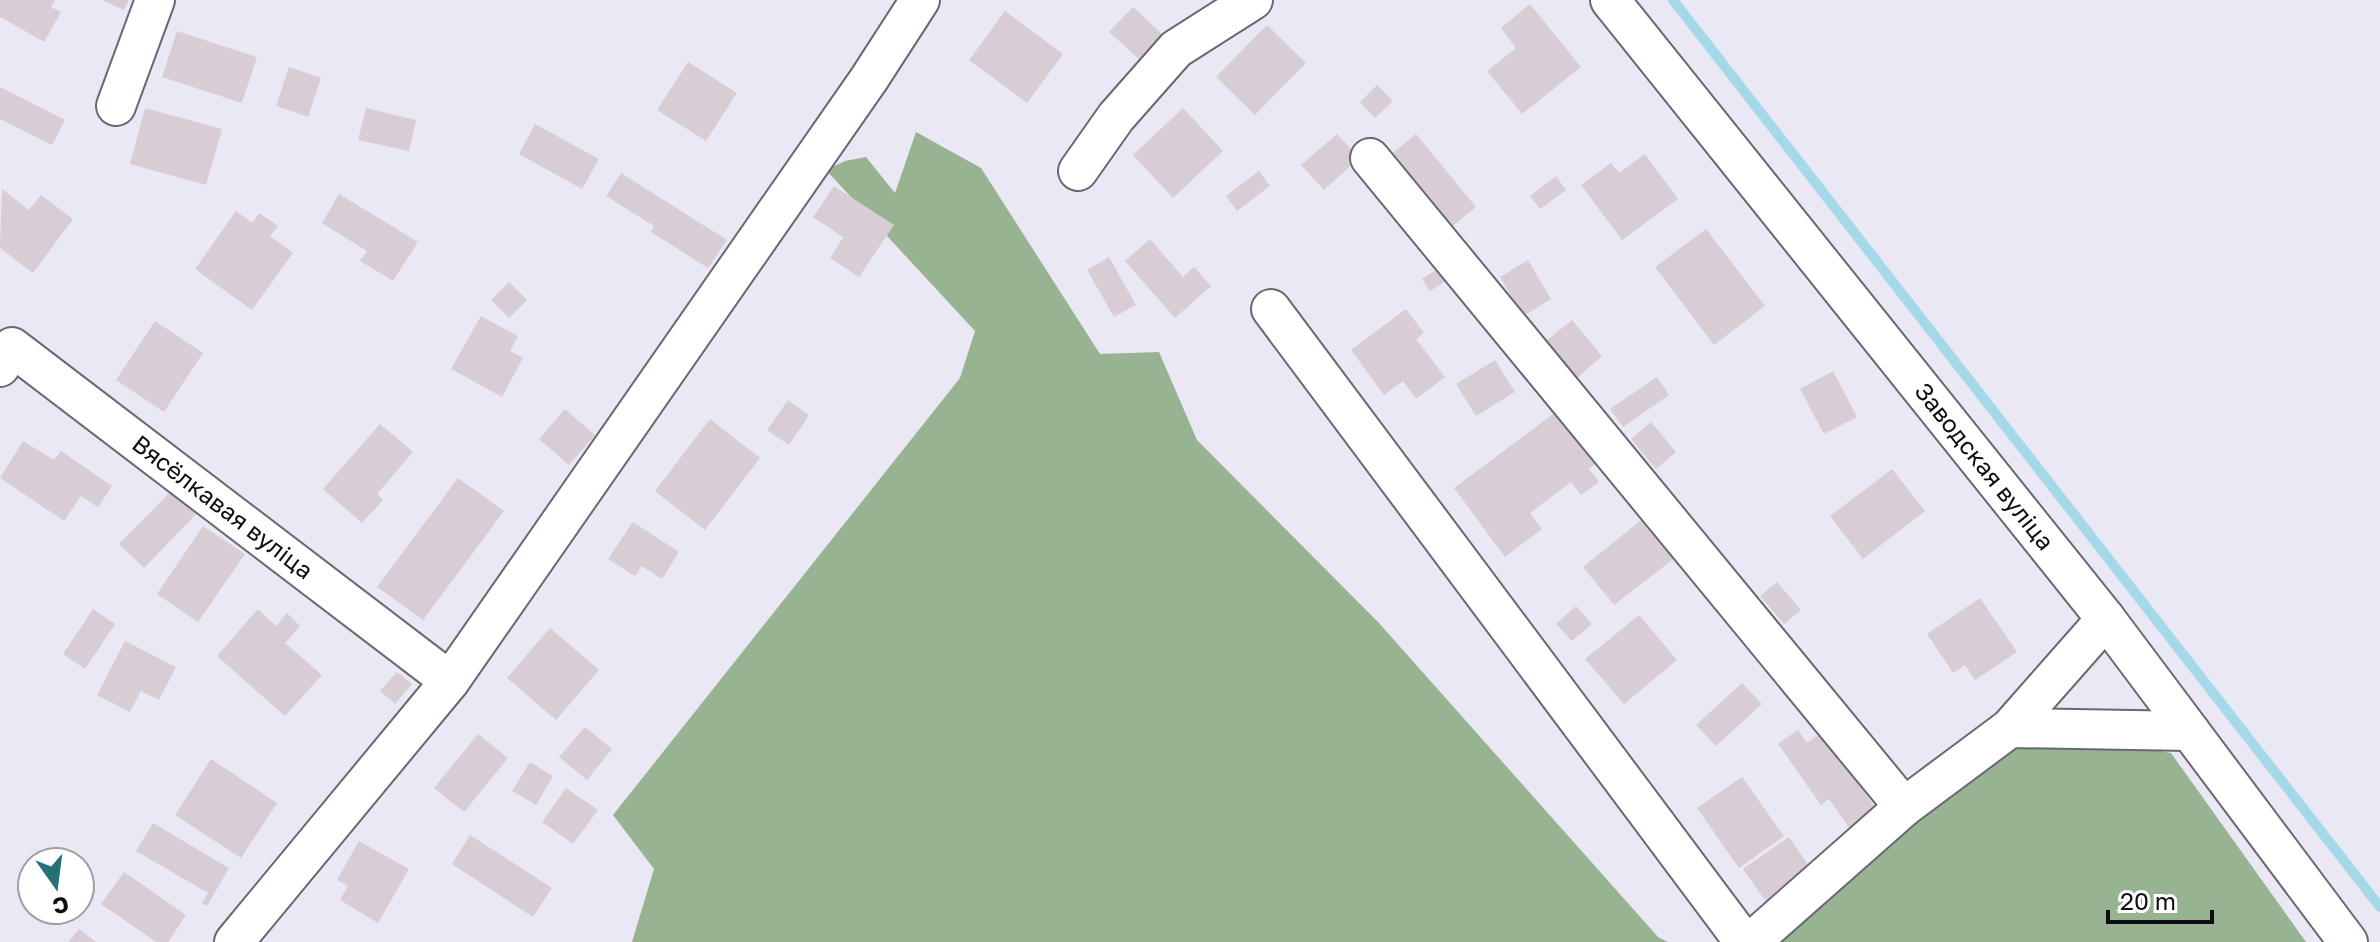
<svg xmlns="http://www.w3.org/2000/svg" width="2380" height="942" font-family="'Golos Text',sans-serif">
	<rect width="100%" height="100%" fill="#eae8f4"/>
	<path fill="#97b391" d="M916,132l65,36 119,186 59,-2 38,88 181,182 280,315 10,5h-1036l22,-73 -41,-54 347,-437 15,-47 -149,-161 19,-9 21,-4 29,36z
		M2080,738l91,15 135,189h-534l238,-198z"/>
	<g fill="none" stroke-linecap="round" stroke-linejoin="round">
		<path stroke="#a5d9e8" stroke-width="10" d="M1673,0l707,907"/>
	</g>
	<path fill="#d8cdd4" d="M0,0h55l-4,7 10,5 -17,30 -44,-25z
		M102,0h27l-5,10z
		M1530,4l51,63 -59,47 -35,-43 29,-23 -15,-20z
		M1133,7l29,27 -23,25 -30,-27z
		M1005,11l58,43 -36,49 -58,-43z
		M1267,25l39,38 -51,52 -39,-38z
		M177,31l80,26 -15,46 -80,-26z
		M688,62l49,31 -31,48 -49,-31z
		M289,67l32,11 -13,39 -32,-11z
		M1377,85l16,16 -18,17 -15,-16z
		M0,87l65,33 -13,25 -52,-26z
		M145,108l77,21 -16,56 -76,-21z
		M366,108l50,12 -7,31 -51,-11z
		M1183,108l40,43 -50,47 -40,-43z
		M535,124l64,35 -17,30 -63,-35z
		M1337,134l22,24 -35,32 -23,-25z
		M1416,134l60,73 -27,22 -60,-73z
		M1645,154l33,45 -56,41 -41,-55 30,-22 8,10z
		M1259,171l11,15 -33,25 -11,-15z
		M621,173l106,67 -19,28 -57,-36 3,-6 -48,-30z
		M1556,176l10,14 -26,19 -10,-13z
		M834,186l60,39 -35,52 -29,-19 13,-21 -30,-20z
		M2,189l27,21 12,-15 32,24 -40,54 -33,-25z
		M339,194l79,48 -25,39 -33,-20 7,-10 -45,-28z
		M236,211l16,12 7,-10 19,13 -8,10 23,17 -41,57 -57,-41z
		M1706,229l59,77 -51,39 -59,-78z
		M1150,239l33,38 11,-10 17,19 -36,32 -50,-57z
		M1109,257l27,48 -22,12 -27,-47z
		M1528,260l23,39 -28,17 -23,-39z
		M1442,266l8,12 -20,13 -8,-12z
		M509,282l18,18 -18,18 -18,-18z
		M1406,309l18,24 -8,6 29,38 -29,22 -13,-18 -19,14 -33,-45z
		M481,316l37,20 -8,15 13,7 -21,39 -51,-28z
		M1572,320l30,36 -25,22 -31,-37z
		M155,321l48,32 -39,59 -48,-32z
		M1495,360l20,32 -39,24 -20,-32z
		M1833,371l24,46 -33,17 -24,-45z
		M1657,377l12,18 -46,32 -13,-18z
		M788,400l21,15 -20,30 -22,-15z
		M1561,408l39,52 -11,9 10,13 -18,13 -10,-13 -41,31 12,16 -37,28 -51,-69z
		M565,409l30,26 -26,30 -30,-26z
		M710,419l50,39 -55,72 -50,-39z
		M1651,422l25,30 -20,17 -25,-30z
		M380,424l33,28 -36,42 6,6 -21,23 -39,-34z
		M23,441l31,19 7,-9 51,35 -14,21 -17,-11 -17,25 -64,-43z
		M1892,469l33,42 -62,48 -33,-43z
		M458,478l46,33 -81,109 -46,-33z
		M179,483l24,24 -59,61 -25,-24z
		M1650,513l31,40 -67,52 -31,-38z
		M633,522l46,30 -17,27 -20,-13 -7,10 -27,-17z
		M203,526l42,28 -47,68 -41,-28z
		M1777,582l24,28 -17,14 -24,-28z
		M1980,598l37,54 -42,28 -10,-15 -12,8 -26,-39z
		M1576,606l16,18 -20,17 -16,-17z
		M93,609l22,15 -30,45 -22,-15z
		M258,609l18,17 11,-13 13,13 -15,17 37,32 -37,41 -68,-60z
		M1639,615l38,45 -53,44 -39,-45z
		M550,628l49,42 -43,50 -49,-42z
		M125,641l51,26 -17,33 -18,-9 -11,21 -33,-17z
		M397,672l15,12 -17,20 -15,-13z
		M1742,683l20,21 -46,42 -20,-21z
		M585,727l27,22 -25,31 -28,-23z
		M1798,730l9,13 15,-11 57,81 -27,19 -23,-33 -8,6 -43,-61z
		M478,734l30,24 -44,54 -30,-24z
		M211,759l66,44 -36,55 -66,-43z
		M530,762l23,14 -17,29 -24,-14z
		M1742,777l42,59 -45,32 -42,-60z
		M566,788l32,22 -25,34 -31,-22z
		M153,823l76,45 -22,38 -5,-3 6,-10 -72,-42z
		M470,835l82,53 -19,29 -81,-53z
		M1789,837l26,38 -46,31 -26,-37z
		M359,841l50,28 -31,54 -38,-23 8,-14 -11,-6z
		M124,872l62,43 -18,27h-12l-55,-38z
		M79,929l17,13h-28z"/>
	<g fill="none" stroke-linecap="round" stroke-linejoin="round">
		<defs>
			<g id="minor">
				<path id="s1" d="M1610,0l496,619 242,323"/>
				<path d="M116,106l39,-106"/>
				<path d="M1370,158l534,649 106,-79 96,-109"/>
				<path d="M1078,171l38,-54 60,-68 77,-49"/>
				<path d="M1271,309l473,633"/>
				<path id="s2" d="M0,367l12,-20 438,334"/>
				<path d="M2010,728l180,3"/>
				<path d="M234,942l216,-261 419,-602 51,-79"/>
				<path d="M1751,942l153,-135"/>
			</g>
		</defs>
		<use href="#minor" stroke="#696872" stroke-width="42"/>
		<use href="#minor" stroke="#fff" stroke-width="38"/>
	</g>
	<g text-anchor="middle" stroke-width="7" stroke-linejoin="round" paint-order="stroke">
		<g font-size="24" fill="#0e0d11" stroke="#fff">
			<text dy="8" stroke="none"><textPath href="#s1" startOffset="598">Заводская вуліца</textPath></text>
			<text dy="8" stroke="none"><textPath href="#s2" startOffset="288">Вясёлкавая вуліца</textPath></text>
		</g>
	</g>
	<g transform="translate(56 886) rotate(166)"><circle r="38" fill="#ffffff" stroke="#9f9ea0" stroke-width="2"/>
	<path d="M0-6L14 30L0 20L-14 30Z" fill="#267177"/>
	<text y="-12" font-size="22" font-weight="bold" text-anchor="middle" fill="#0e0d11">С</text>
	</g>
	<path d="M2108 910v12h104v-12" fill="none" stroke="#0e0d11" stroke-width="4"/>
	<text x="2120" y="910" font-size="24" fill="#0e0d11" stroke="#ffffff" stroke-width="6" paint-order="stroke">20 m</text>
</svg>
